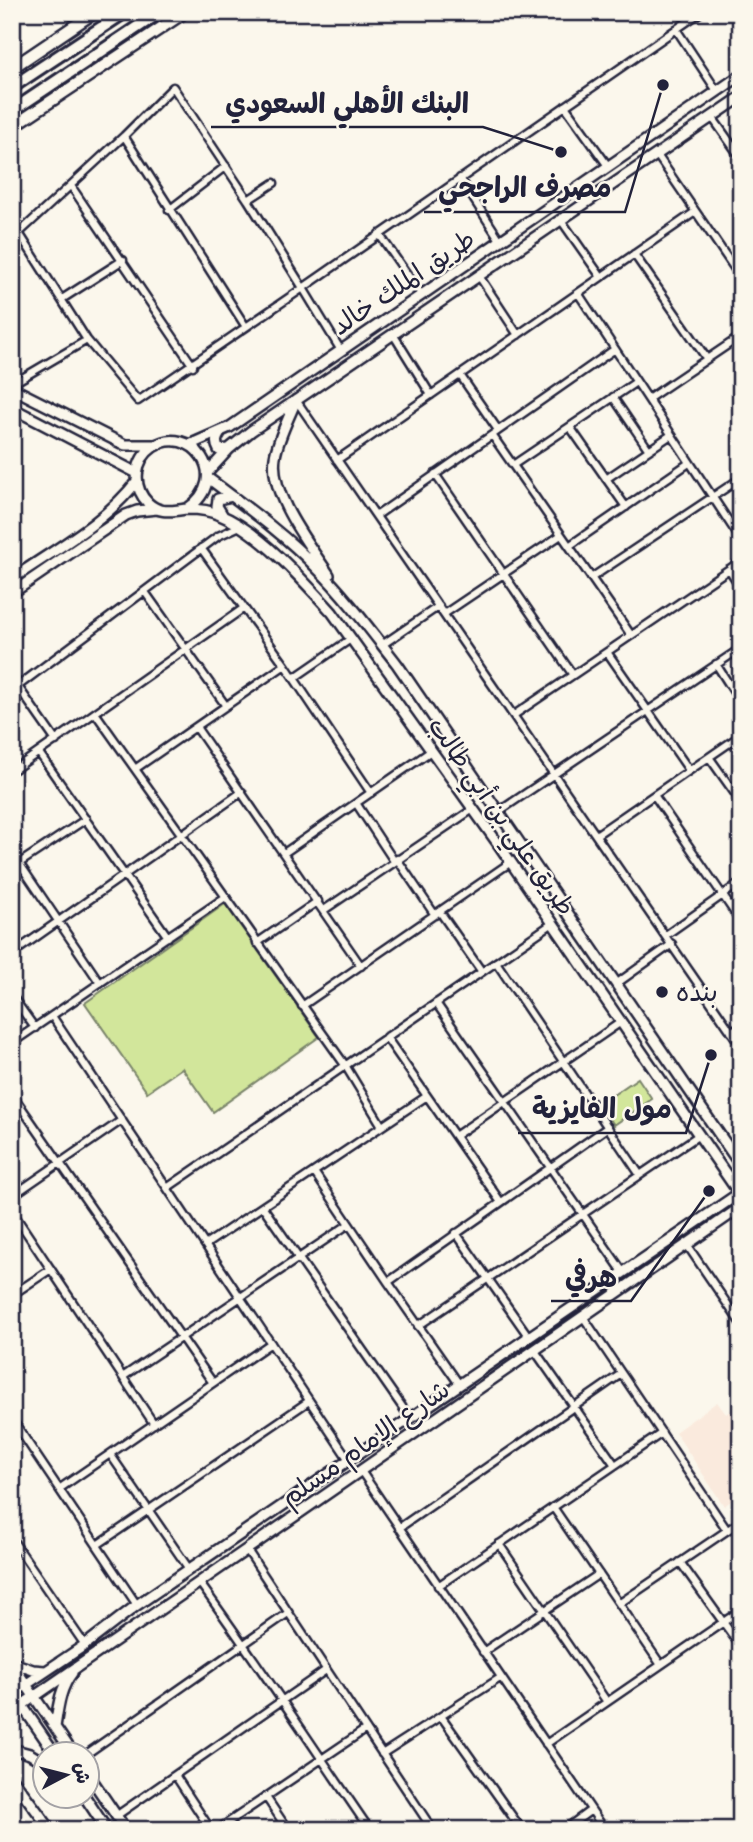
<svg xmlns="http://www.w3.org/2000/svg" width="753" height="1842" font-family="Mynerve,'Playpen Sans Arabic',sans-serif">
	<rect width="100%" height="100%" fill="#fbf7ec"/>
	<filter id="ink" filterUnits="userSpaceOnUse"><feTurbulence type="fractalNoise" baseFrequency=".0143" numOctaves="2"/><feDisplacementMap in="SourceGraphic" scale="14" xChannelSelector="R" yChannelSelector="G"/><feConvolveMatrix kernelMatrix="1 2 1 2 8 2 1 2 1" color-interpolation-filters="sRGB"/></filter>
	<g filter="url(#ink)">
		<path fill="#faeadd" d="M717,1402l9,12 15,-11v91l-17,12 -49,-74z"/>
		<path fill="#d2e69b" stroke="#7a846b" stroke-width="2" d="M225,904l94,133 -106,75 -31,-44 -35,24 -62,-89z
			M638,1078l14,21 -38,26 -14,-21z"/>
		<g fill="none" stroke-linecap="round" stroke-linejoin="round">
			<defs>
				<path id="street" d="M676,29l41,62
					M173,87l75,113 55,88 -165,113 -51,-61 -68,-107 105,-97z
					M565,106l43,60
					M712,117l29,41
					M124,136l122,191
					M657,155l84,123
					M460,178l40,62
					M71,186l122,180
					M248,200l26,-17
					M169,210l57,-44
					M561,220l40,57
					M379,234l42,60
					M634,254l73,105
					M479,276l39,59
					M578,293l163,247
					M62,299l61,-39
					M393,334l38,61
					M340,349l-37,-61 398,-276
					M460,375l38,55
					M12,384l75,-44
					M613,397l36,53
					M648,399l93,-63
					M296,400l445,646
					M570,427l56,80
					M492,435l139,200
					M337,460l358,-248
					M513,465l123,-83
					M435,474l138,201
					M606,479l65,-44
					M376,516l239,-167
					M569,546l120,-83
					M201,548l84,117 86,128
					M729,569l12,19
					M591,578l150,-100
					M145,592l81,114
					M444,614l117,-79
					M382,645l57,-39
					M607,652l82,118
					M716,664l25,39
					M12,678l44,63
					M294,678l58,-40
					M18,686l200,-150 22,-10
					M96,714l249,351 37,61
					M514,715l227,-154
					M196,727l165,239
					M39,753l129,184
					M709,757l32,45
					M135,769l150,-104
					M12,771l232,-163
					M654,795l87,127
					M356,803l38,58
					M498,812l243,-164
					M596,835l145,-100
					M284,853l147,-102
					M397,859l38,56
					M19,863l81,120
					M12,868l74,-49
					M324,910l149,-101
					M440,912l42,60
					M666,935l75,-53
					M257,943l61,-42
					M12,954l230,-162
					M496,962l144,213
					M616,984l56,-40
					M12,996l23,32
					M436,1003l187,269
					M302,1006l209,-144
					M52,1016l297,444
					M731,1032l10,-7
					M386,1037l114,164
					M12,1043l212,-145
					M12,1094l201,289
					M455,1136l166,-114
					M314,1172l74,110 71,102
					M167,1188l386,-265
					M12,1196l110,-76
					M263,1207l147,211
					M12,1211l142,213
					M456,1233l73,104
					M205,1245l222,-149
					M687,1245l54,79
					M388,1282l220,-155
					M12,1295l39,-26
					M584,1318l143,212
					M418,1326l281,-191
					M535,1351l80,114
					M124,1376l225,-152
					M12,1419l125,186
					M110,1454l79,115
					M361,1471l244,359
					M59,1489l212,-146
					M553,1507l108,158
					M399,1528l222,-154
					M12,1539l73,106
					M499,1544l108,158
					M97,1545l212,-144
					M247,1550l186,280
					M680,1562l61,85
					M199,1582c59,81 114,165 171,248
					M438,1586l224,-153
					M620,1603l121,-82
					M483,1652l116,-78
					M441,1716l81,114
					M546,1744l195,-134
					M382,1754l118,-76
					M85,1755l203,-142
					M175,1775l36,55
					M266,1797l22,33
					M116,1816l210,-146
					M217,1830l149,-101
					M564,1830l27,-20"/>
				<path id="secondary" d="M12,388l113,57h30
					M296,400c-7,18 -18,38 -21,57 -6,38 34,87 54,118
					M12,408l125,65
					M220,433c-4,6 -5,10 -1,17l10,-1
					M189,445l41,-18 511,-352
					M208,472l21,-23 22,-18 490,-334
					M208,478c37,28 76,56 109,90 30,30 54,63 80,96l344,502
					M187,509c47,-32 3,-87 -34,-62 -19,13 -21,40 -5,56 13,12 25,7 40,6 10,0 23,2 32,6 39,16 84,66 112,97l167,233 242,351
					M223,516l-6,-10 1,-7 14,-3
					M12,579c43,-30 93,-56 125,-98
					M12,593l114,-78 11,-4 20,-2
					M13,1663l20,7 12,1
					M12,1664l62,91
					M12,1691l44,64
					M12,1694l73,-49 52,-40 604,-413
					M12,1712l729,-505
					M55,1727c3,-19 5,-39 17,-54
					M12,1749l18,5 16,10
					M88,1774l38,56
					M12,1778l39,52
					M85,1797l22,33"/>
				<path id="primary" d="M12,68l83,-56
					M12,127l173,-115"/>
				<path id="highway" d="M12,87l113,-75
					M12,111l148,-99"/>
			</defs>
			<use href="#street" stroke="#22223b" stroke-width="11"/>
			<use href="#secondary" stroke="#22223b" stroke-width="14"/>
			<use href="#primary" stroke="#22223b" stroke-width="15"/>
			<use href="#highway" stroke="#22223b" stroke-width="16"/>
			<use href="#street" stroke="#fbf7ec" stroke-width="6"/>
			<use href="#secondary" stroke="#fbf7ec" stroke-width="9"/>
			<use href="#primary" stroke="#fbf7ec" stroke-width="10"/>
			<use href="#highway" stroke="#fbf7ec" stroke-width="10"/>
		</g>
	</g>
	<circle fill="#22223b" stroke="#fbf7ec" stroke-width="2.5" cx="662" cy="992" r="7"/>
	<g text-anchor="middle" stroke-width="5" stroke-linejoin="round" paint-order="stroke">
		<g font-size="26" fill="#22223b" stroke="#fbf7ec">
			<text transform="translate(403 282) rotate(-34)" y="9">طريق الملك خالد</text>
			<text transform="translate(502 816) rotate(55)" y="9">طريق علي بن أبي طالب</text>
			<text transform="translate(365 1443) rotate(-35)" y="9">شارع الإمام مسلم</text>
		</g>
		<g font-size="26" fill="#22223b" stroke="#fbf7ec" text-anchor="start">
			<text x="676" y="1001">بنده</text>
		</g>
	</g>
	<path fill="none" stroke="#22223b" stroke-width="2.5" d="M561 152L483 127H211M663 85L625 212H424M711 1055L686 1133H518M709 1191L631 1301H551"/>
	<g fill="#22223b" stroke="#fbf7ec" stroke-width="2.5">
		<circle cx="561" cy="152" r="7"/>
		<circle cx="663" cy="85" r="7"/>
		<circle cx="711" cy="1055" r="7"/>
		<circle cx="709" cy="1191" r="7"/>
	</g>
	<g font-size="28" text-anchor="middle" font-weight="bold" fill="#22223b" stroke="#fbf7ec" stroke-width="5" stroke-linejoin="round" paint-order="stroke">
		<text x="347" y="113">البنك الأهلي السعودي</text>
		<text x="525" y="197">مصرف الراجحي</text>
		<text x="602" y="1118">مول الفايزية</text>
		<text x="591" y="1287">هرفي</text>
	</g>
	<rect width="753" height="1842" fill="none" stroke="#fbf7ec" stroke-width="42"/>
	<rect x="21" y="21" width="711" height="1800" fill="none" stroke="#22223b" stroke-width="2.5" filter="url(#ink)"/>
	<g transform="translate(66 1775) rotate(83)"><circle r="33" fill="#fbf7ec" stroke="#a4a2a5" stroke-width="2"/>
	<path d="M0-5L12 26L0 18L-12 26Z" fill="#22223b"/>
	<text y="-10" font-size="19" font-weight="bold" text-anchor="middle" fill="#22223b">ش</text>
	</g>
</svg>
